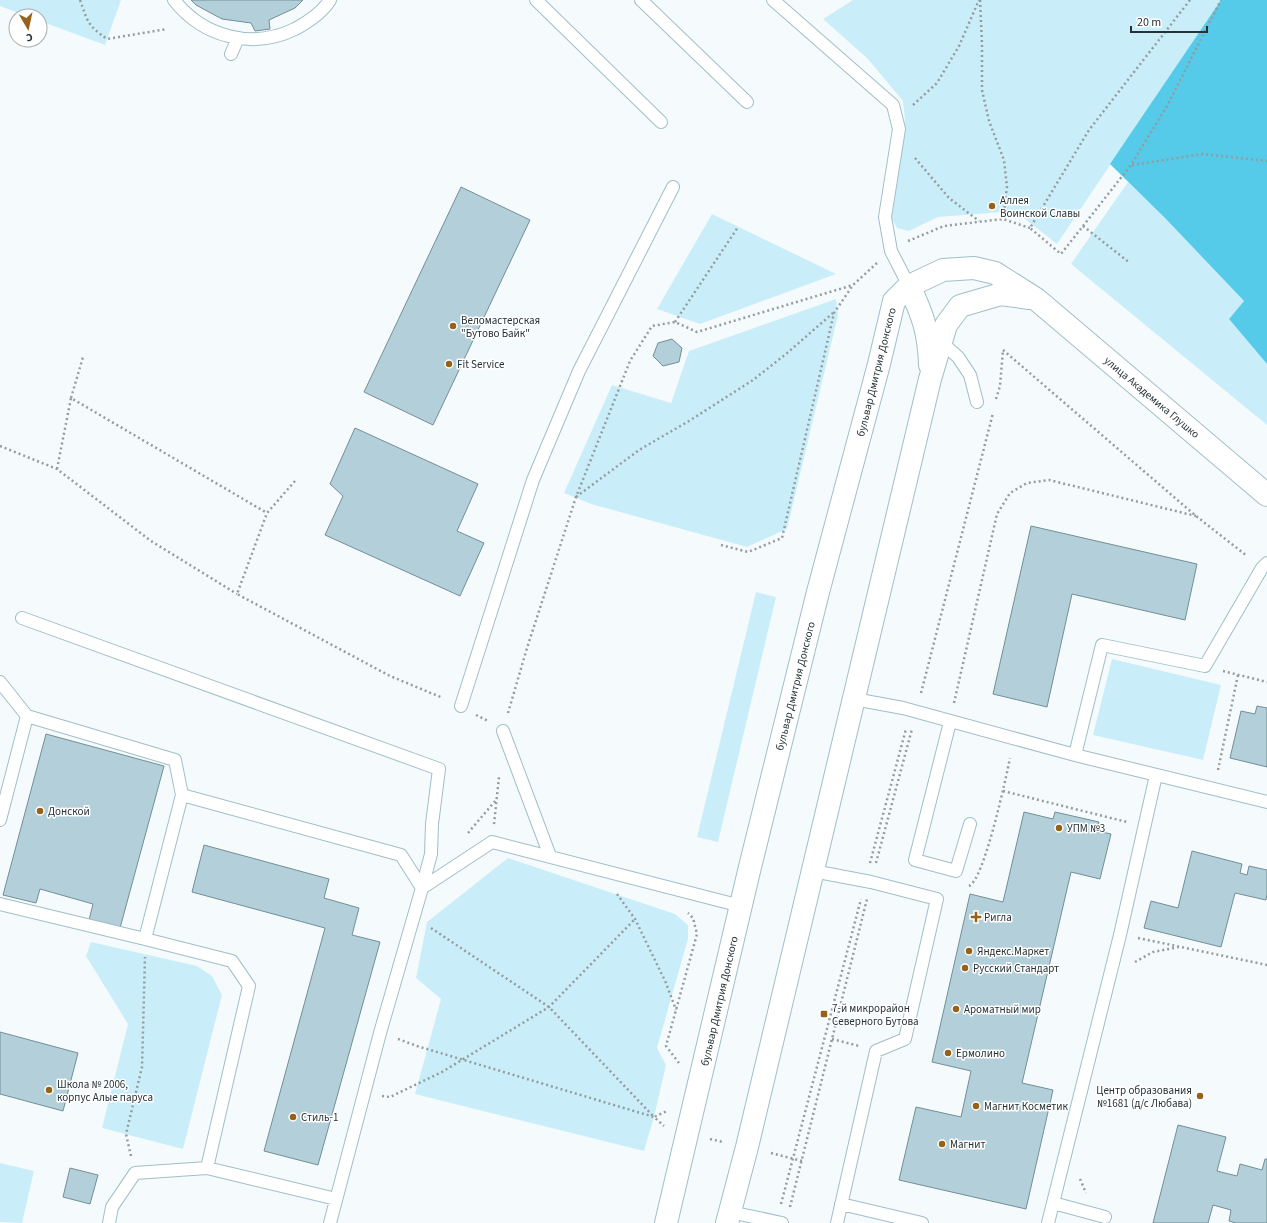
<svg xmlns="http://www.w3.org/2000/svg" width="1267" height="1223" font-family="'Source Sans 3',sans-serif">
	<rect width="100%" height="100%" fill="#f5fbfd"/>
	<path fill="#caeef9" d="M0,0h121l-16,45 -65,-24v-5h-14l-26,-10z
		M853,0h368l-164,244 -42,-33 -77,6 -29,14 -12,-3 -7,-13 15,-95 -2,-19 -35,-42 -45,-40z
		M1128,182l37,36 79,83 -15,18 38,45v61l-196,-161z
		M712,214l124,60 -136,50 -43,-15z
		M836,299l2,16 -51,214 -40,18 -156,-43 -27,-11 48,-108 59,18 18,-52z
		M756,592l20,5 -58,245 -21,-5z
		M1112,659l109,26 -18,75 -110,-25z
		M508,858l167,56 13,11v14l-31,109 9,17 -12,52 -10,34 -229,-57 26,-95 -25,-21 11,-56z
		M91,942l106,24 15,10 10,19 -39,154 -81,-21 26,-104 -42,-68z
		M0,1163l34,8 -12,52 -22,-1z"/>
	<path fill="#56cae9" d="M1221,0h46v364l-38,-45 15,-18 -79,-83 -55,-54z"/>
	<path fill="#b3d0da" stroke="#728e97" d="M191,0h112l-8,8 -26,12 1,9 -15,2 -4,-8 -29,-4 -26,-14z
		M461,187l69,33 -97,205 -69,-33z
		M672,339l10,9 -3,14 -16,4 -10,-10 5,-13z
		M355,428l123,56 -21,47 27,12 -24,53 -135,-61 18,-39 -13,-12z
		M1031,526l166,38 -12,56 -113,-26 -25,113 -54,-13z
		M1257,706l10,2v59l-37,-9 11,-47 14,3z
		M46,734l118,32 -44,162 -31,-8 4,-16 -53,-15 -4,14 -33,-8z
		M1024,812l29,7 2,-7 44,10 -2,9 14,3 -11,45 -29,-7 -49,211 31,7 -27,119 -127,-29 17,-73 45,10 10,-46 -39,-9 38,-168 33,8z
		M204,845l125,34 -5,19 35,10 -7,27 28,7 -62,223 -54,-14 61,-223 -133,-36z
		M1192,851l50,13 -2,9 7,2 2,-9 18,4v24l-1,6 -31,-7 -14,54 -77,-19 7,-27 27,7z
		M0,1032l78,21 -15,58 -63,-17z
		M1178,1125l48,12 -9,34 20,5 3,-12 22,6 3,-11h2v64h-31l-7,-2 2,-11 -18,-5 -5,18h-55z
		M70,1168l28,7 -8,29 -27,-7z"/>
	<g fill="none" stroke-linecap="round" stroke-linejoin="round">
		<defs>
			<path id="service" d="M174,0c29,37 78,50 121,29 13,-7 27,-16 35,-29
				M536,0l125,122
				M641,0l106,102
				M773,0l120,105 6,24 -14,88 6,34 18,35
				M231,54l7,-16
				M941,342l17,15 12,18 7,27
				M22,618l417,151 -7,55 -1,30 -9,34
				M0,682l27,34 148,44 7,35
				M854,699l49,9 172,47 27,-110 103,21 57,-98 5,-5
				M461,706l72,-226 46,-109 94,-184
				M950,722l-35,138 41,11 14,-47
				M503,731l47,125
				M1075,755l192,47
				M0,820l27,-104
				M813,871l58,11 66,17 -32,140 -29,12 -39,172
				M0,904l145,35
				M336,1199l-129,-31 42,-182 -17,-25 -87,-22 37,-144 219,60 21,33
				M841,1204l81,19
				M730,1212l52,11
				M1105,1217l-52,-14 67,-268 36,-160
				M109,1223l3,-16 23,-34 72,-5
				M330,1223l50,-190 42,-145 70,-46 249,64
				M1048,1223l5,-20"/>
			<path id="tertiary" d="M909,286c14,29 20,47 21,79
				M666,1223l83,-352 69,-279 61,-228 15,-63 15,-15 34,-16 31,-2 21,5 41,26 231,196
				M727,1223l20,-76 183,-768 16,-54 14,-19 41,-12 28,4"/>
		</defs>
		<use href="#service" stroke="#a1bec8" stroke-width="14"/>
		<use href="#tertiary" stroke="#a1bec8" stroke-width="24"/>
		<path stroke="#949c9f" stroke-width="2.5" stroke-dasharray="2 3" stroke-linecap="butt" d="M80,0c8,22 7,25 27,39l60,-10
			M980,0l2,44v46l7,31 15,39 3,27 -4,32
			M1190,0l-101,130 -59,98 31,26 70,-89 36,-59 54,-106
			M913,105l24,-22 22,-37 20,-46
			M915,158l34,40 30,23
			M1132,165l71,-11 64,7
			M1083,226l47,37
			M908,241l36,-15 59,-7 27,9
			M675,322l63,-95
			M1003,350l193,166 51,40
			M71,398l12,-41
			M996,399l4,-13 3,-36
			M0,446l57,23 94,72 86,53
			M57,469l14,-71 196,115
			M295,481l-28,32 -30,81 153,82 53,22
			M576,497l63,-47 50,-29 64,-41 33,-26 47,-41
			M721,545l27,7 34,-14 52,-225 19,-28 24,-22
			M1223,671l44,11
			M921,693l72,-280
			M954,703l43,-189 13,-21 17,-10 22,-3 147,36
			M508,713l19,-65 49,-151 54,-136 22,-35 23,-4 22,10 156,-47
			M476,715l12,6
			M1218,770l20,-95
			M1003,791l124,31
			M494,824l5,-47
			M468,833l28,-33
			M870,863l36,-134
			M876,863l36,-134
			M969,886c15,-6 37,-108 41,-128
			M617,894l18,25 31,64 10,27
			M431,928l118,79 105,110 13,-6
			M1138,938l129,27
			M1135,962l18,-10 26,-5
			M398,1039l19,7 237,71 10,9
			M832,1039l27,7
			M679,1063l-13,-17 31,-112 -4,-16 -5,-5
			M382,1096l8,1 52,-25 107,-65 86,-88
			M710,1139l13,3
			M771,1153l31,8
			M131,1156l-5,-22 16,-67 3,-110
			M1080,1179l6,14
			M781,1204l80,-305
			M790,1207l77,-308"/>
		<use href="#service" stroke="#fff" stroke-width="12"/>
		<use href="#tertiary" stroke="#fff" stroke-width="22"/>
	</g>
	<g fill="#966118" stroke="#fff" stroke-width="1.5">
		<circle cx="992" cy="206" r="4"/>
		<circle cx="453" cy="326" r="4"/>
		<circle cx="449" cy="364" r="4"/>
		<circle cx="40" cy="811" r="4"/>
		<circle cx="1059" cy="828" r="4"/>
		<path d="M974 911h4v4h4v4h-4v4h-4v-4h-4v-4h4z"/>
		<circle cx="969" cy="951" r="4"/>
		<circle cx="965" cy="968" r="4"/>
		<circle cx="956" cy="1009" r="4"/>
		<rect x="820" y="1010" width="8" height="8" rx="2"/>
		<circle cx="948" cy="1053" r="4"/>
		<circle cx="49" cy="1090" r="4"/>
		<circle cx="1200" cy="1096" r="4"/>
		<circle cx="976" cy="1106" r="4"/>
		<circle cx="293" cy="1117" r="4"/>
		<circle cx="942" cy="1144" r="4"/>
	</g>
	<g text-anchor="middle" stroke-width="3" stroke-linejoin="round" paint-order="stroke">
		<g font-size="11" fill="#273236" stroke="#fff" text-anchor="start">
			<text x="1000" y="204">Аллея<tspan x="1000" dy="13">Воинской Славы</tspan></text>
			<text x="461" y="324">Веломастерская<tspan x="461" dy="13">"Бутово Байк"</tspan></text>
			<text x="457" y="368">Fit Service</text>
			<text x="48" y="815">Донской</text>
			<text x="1067" y="832">УПМ №3</text>
			<text x="984" y="921">Ригла</text>
			<text x="977" y="955">Яндекс.Маркет</text>
			<text x="973" y="972">Русский Стандарт</text>
			<text x="832" y="1012">7-й микрорайон<tspan x="832" dy="13">Северного Бутова</tspan></text>
			<text x="964" y="1013">Ароматный мир</text>
			<text x="956" y="1057">Ермолино</text>
			<text x="57" y="1088">Школа № 2006,<tspan x="57" dy="13">корпус Алые паруса</tspan></text>
			<text x="1192" y="1094" text-anchor="end">Центр образования<tspan x="1192" dy="13">№1681 (д/с Любава)</tspan></text>
			<text x="984" y="1110">Магнит Косметик</text>
			<text x="301" y="1121">Стиль-1</text>
			<text x="950" y="1148">Магнит</text>
		</g>
		<g font-size="11" fill="#273236" stroke="#fff">
			<text transform="translate(876 372) rotate(-76)" y="4">бульвар Дмитрия Донского</text>
			<text transform="translate(1152 397) rotate(40)" y="4">улица Академика Глушко</text>
			<text transform="translate(795 686) rotate(-76)" y="4">бульвар Дмитрия Донского</text>
			<text transform="translate(719 1001) rotate(-77)" y="4">бульвар Дмитрия Донского</text>
		</g>
	</g>
	<g transform="translate(28 28) rotate(171)"><circle r="19" fill="#ffffff" stroke="#a9adaf"/>
	<path d="M0-3L7 15L0 10L-7 15Z" fill="#966118"/>
	<text y="-6" font-size="11" font-weight="bold" text-anchor="middle" fill="#273236">С</text>
	</g>
	<path d="M1131 26v6h76v-6" fill="none" stroke="#273236" stroke-width="2"/>
	<text x="1137" y="26" font-size="12" fill="#273236" stroke="#ffffff" stroke-width="3" paint-order="stroke">20 m</text>
</svg>
